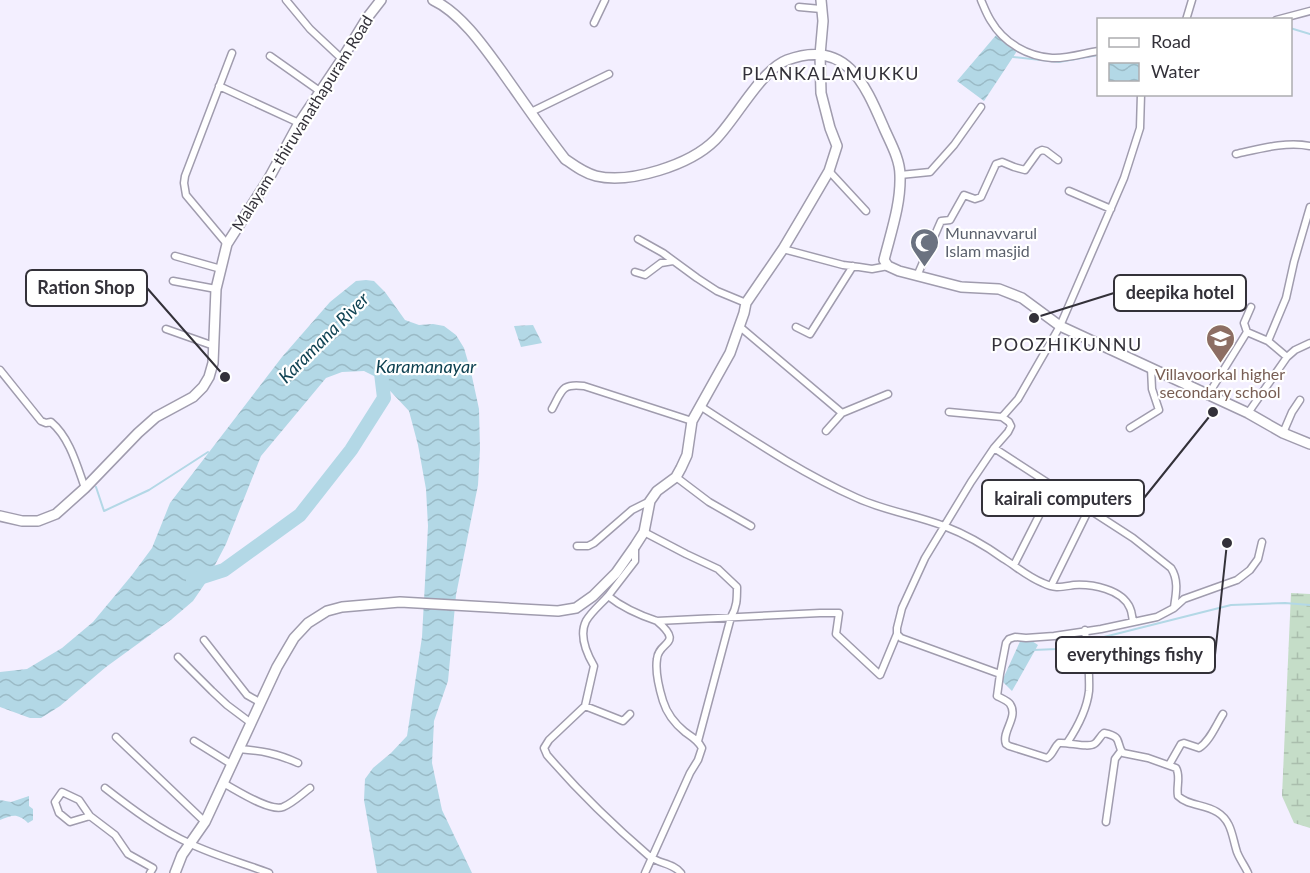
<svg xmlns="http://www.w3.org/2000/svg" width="1310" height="873" font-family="Lato,sans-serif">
	<defs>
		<pattern id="wetland-marsh" width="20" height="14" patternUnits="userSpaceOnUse" patternTransform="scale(1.5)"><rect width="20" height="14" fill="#c5ddc8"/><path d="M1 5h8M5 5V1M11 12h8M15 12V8" fill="none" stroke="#aabead"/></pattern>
		<pattern id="water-waves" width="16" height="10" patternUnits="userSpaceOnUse" patternTransform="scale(1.5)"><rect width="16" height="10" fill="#b3d8e6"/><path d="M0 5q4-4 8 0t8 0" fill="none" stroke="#9abac6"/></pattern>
	</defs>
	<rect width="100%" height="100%" fill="#f3efff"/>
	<path fill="url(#wetland-marsh)" d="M1291,593l19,1v234l-16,-5 -12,-27z"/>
	<path fill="url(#water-waves)" d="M997,34l20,17 -33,50 -27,-20z
		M366,280l8,1 11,11 20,28 14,5 14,-1 11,2 12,9 8,13 7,24 8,37 1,40 -2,36 -22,110 -8,86 -14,40 -2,42 10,47 30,63h-95l-13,-73 1,-21 8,-11 18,-15 16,-17 15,-99 6,-111 -2,-37 -8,-44 -9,-34 -31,-33 -14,-7 -22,1 -16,6 -65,78 -35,88 -20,38 -13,19 -21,18 -66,48 -46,39 -19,12h-11l-30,-11v-35l27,-3 35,-21 31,-26 39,-47 20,-27 18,-45 112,-146 48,-55 26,-21z
		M533,325l9,18 -21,4 -7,-21z
		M1023,635l15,10 -26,46 -10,-10z
		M29,796v10l4,3v11l-5,3c-11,-10 -15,-8 -28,-3v-20l11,2z"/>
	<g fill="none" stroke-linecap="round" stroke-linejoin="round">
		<path stroke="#b3d8e6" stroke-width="2" d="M1262,20h5
			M1290,28l20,6
			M1013,57l46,5 39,-7
			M96,487l8,24 45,-21 59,-38
			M1092,640l139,-35 54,-2 25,2
			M1033,650l24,-1 23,-6"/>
		<path stroke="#b3d8e6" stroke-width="14" d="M193,580l31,-10 76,-55 51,-65 33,-52 -4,-33"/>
		<defs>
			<path id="street" d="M286,0l24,29 32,30
				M981,0c3,7 6,15 10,21 13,22 36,35 61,37 14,1 33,-5 46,-7
				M799,7l22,2
				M1186,20l6,-20
				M1276,20l34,-9
				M594,23l11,-23
				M270,56l51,36
				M219,86l80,37
				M1141,94l-1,34 -16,50 -64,148 -42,73 -16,18 7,5 2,4 -3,6 -14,16 -23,34 -46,76 -23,50 -5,20v6l4,4 99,36 -3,22c4,2 11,5 13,8 9,13 -9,28 -4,40l3,2 38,12c6,-3 7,-11 12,-15 9,-1 29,5 35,1 4,-2 6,-8 10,-11 20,4 11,10 19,20l25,5 28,10c5,8 0,19 2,28 10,10 27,8 39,16 15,9 15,25 20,40 3,8 8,14 11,21
				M531,112l78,-38
				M1236,154c23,-5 50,-13 74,-8
				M829,171l37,40
				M900,175l30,-3 24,-27 27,-38
				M1069,191l42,18
				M638,239l25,14 34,25 20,13 29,12
				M227,244l-41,-49 -2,-12 1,-7 47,-123
				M783,249l60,16 16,2 13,2 16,-3
				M175,256l46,13
				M635,272l10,3 16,-12 12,-2
				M917,276l24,-55 9,-1 14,-25 11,4 6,-2 15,-33 6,-2 12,5 11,3 13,-18 4,-2 4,1 12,9
				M173,281l43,8
				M1251,307l-7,16 3,9 21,9
				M739,326l103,87 -16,18
				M796,327l14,7 43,-68
				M166,329l48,17
				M1287,357l8,-7 15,-7
				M0,370l41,51 5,2 5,-1c19,16 26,44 34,66
				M1208,395l39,-63
				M700,406c51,33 101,67 157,92 28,13 59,17 87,28 21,8 42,20 60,33 13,8 24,18 39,24 12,6 18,4 31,2 18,-1 48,4 56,23 2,4 2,9 3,13
				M552,409c10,-18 9,-26 32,-23l108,35
				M949,412l53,5
				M842,413l46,-19
				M1248,413l39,-56 -19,-16 18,-43 8,-36 16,-55
				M1130,428l29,-18 -7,-21 -1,-21
				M1283,433l9,-21 8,-12
				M994,448l139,90 38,30c8,12 5,26 3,39
				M676,477l33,25 42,24
				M644,532l42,22 32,15 19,18c0,12 0,20 -6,30l-33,124
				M577,546h11l6,-3 38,-33 18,-9
				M635,547v14l-27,35c15,12 31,19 49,25l163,-8h19l-3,21 44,41 17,-41
				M1014,565l40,-79
				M1051,586l38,-77
				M608,596c-6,7 -17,16 -22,25 -7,14 1,33 8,45l-9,40 -36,34 -5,8 3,7c31,36 66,70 102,101 10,8 24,7 32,17
				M204,640l43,55 14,8
				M178,657l34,34 15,14 24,18
				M1000,674l6,-31 3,-4 6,-2 11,1 28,-2 47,-7 56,-12 17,-9 10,-9 53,-19 13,-10 8,-11 4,-17
				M585,706l38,15 7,-7
				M116,737l89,85
				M194,741l37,23
				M1067,743c10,-15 20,-34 22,-52 1,-20 -2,-41 -4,-61
				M239,749c23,2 37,4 59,14
				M1169,765l12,-21 3,-1 15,5c11,-7 17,-23 24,-34
				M223,783c12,6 46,29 60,24 10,-4 19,-13 27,-19
				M105,788c27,21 55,42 86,56 25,12 52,19 78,29
				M90,816l-20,6 -11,-9 -4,-11 7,-10 17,8 11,16 25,19 13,19 25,14 -3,5
				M1106,822l9,-63 6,-8
				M645,873l45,-100 8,-13 4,-12c-4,-8 -10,-11 -17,-16 -11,-9 -18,-18 -22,-31 -4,-13 -8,-29 -6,-42 1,-18 28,-14 0,-38"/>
			<path id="secondary" d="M433,0c28,13 52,48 70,73 20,28 40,58 62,86 10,7 19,14 31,17 34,8 94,-11 119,-36 21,-21 46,-70 72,-80 59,-22 78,24 97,68 6,14 16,31 16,47 1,29 -9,57 -16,85l4,6 11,5 62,16 38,2 23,9 38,28 188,87 35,20 27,11
				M0,516l22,5h16l18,-7 29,-26 53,-55 18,-16 37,-20 10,-10 6,-10 4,-14 3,-74 11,-45 41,-64 31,-57 43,-64 25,-41 14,-18
				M175,873l7,-18 23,-33 72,-155 17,-29 14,-15 19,-12 15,-4 58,-5 158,9 18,-3 17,-12 23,-23 19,-27 9,-14 6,-31 7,-10 19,-14 5,-9 6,-13 5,-34 38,-68 14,-40 2,-10 37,-54 22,-37 24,-41 8,-25 -7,-18 -9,-35 -1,-38 3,-34 -2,-21"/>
		</defs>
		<use href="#street" stroke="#a09cae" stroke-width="9"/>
		<use href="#secondary" stroke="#a09cae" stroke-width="12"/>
		<use href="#street" stroke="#fff" stroke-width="6"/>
		<use href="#secondary" stroke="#fff" stroke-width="9"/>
	</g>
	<defs>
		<symbol id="mosque-pin" viewBox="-11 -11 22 30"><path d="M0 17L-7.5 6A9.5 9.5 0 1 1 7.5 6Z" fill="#6b7280" stroke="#fff"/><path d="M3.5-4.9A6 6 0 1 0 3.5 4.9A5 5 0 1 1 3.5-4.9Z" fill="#fff"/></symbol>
		<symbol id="school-pin" viewBox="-11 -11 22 30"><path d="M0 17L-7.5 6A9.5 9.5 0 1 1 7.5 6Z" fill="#8d6e63" stroke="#fff"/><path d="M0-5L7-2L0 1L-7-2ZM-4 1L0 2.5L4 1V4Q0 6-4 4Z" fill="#fff"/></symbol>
	</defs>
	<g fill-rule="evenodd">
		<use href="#mosque-pin" x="908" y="226" width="33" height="45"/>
		<use href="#school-pin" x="1204" y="322" width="33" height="45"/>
	</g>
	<g text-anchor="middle" stroke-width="4.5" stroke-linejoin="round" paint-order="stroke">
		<g font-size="16" fill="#333139" stroke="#fff">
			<text transform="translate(302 123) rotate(-58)" y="6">Malayam - thiruvanathapuram Road</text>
		</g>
		<g font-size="16" fill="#5b616d" stroke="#fff" text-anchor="start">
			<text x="945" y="239">Munnavvarul<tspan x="945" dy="18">Islam masjid</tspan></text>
		</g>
		<g font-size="16" fill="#785e54" stroke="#fff">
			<text x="1220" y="380">Villavoorkal higher<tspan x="1220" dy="18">secondary school</tspan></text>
		</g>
		<g font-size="18" letter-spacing="1.5" fill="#333139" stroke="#fff">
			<text x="831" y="80">PLANKALAMUKKU</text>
			<text x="1067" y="351">POOZHIKUNNU</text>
		</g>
		<g font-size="18" font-style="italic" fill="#0f4252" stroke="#fff">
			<text transform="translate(324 338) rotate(-45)" y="6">Karamana River</text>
			<text x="426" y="373">Karamanayar</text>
		</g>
	</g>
	<path fill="none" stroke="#333139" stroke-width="2" d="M225 377L147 288M1034 318L1114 293M1213 412L1144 498M1227 543L1215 655"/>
	<g fill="#333139" stroke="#fff" stroke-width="2">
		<circle cx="225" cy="377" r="6"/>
		<circle cx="1034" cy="318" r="6"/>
		<circle cx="1213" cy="412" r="6"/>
		<circle cx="1227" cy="543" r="6"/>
	</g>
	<g fill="#fff" stroke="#333139" stroke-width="2">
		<rect x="26" y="270" width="121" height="36" rx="6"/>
		<rect x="1114" y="275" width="132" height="36" rx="6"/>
		<rect x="982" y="480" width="162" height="36" rx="6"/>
		<rect x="1056" y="637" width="159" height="36" rx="6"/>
	</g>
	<g font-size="18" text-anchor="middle" font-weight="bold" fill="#333139">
		<text x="86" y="294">Ration Shop</text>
		<text x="1180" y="299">deepika hotel</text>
		<text x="1063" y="505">kairali computers</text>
		<text x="1135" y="661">everythings fishy</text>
	</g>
	<rect x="1097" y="18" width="195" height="78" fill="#ffffff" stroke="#adadb0" stroke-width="1.5"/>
	<rect x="1109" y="38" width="30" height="9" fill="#ffffff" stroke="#adadb0" stroke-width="1.5"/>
	<text x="1151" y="48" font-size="18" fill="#333139">Road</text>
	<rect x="1109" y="63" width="30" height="18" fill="url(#water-waves)" stroke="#adadb0" stroke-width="1.5"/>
	<text x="1151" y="78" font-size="18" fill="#333139">Water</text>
</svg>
